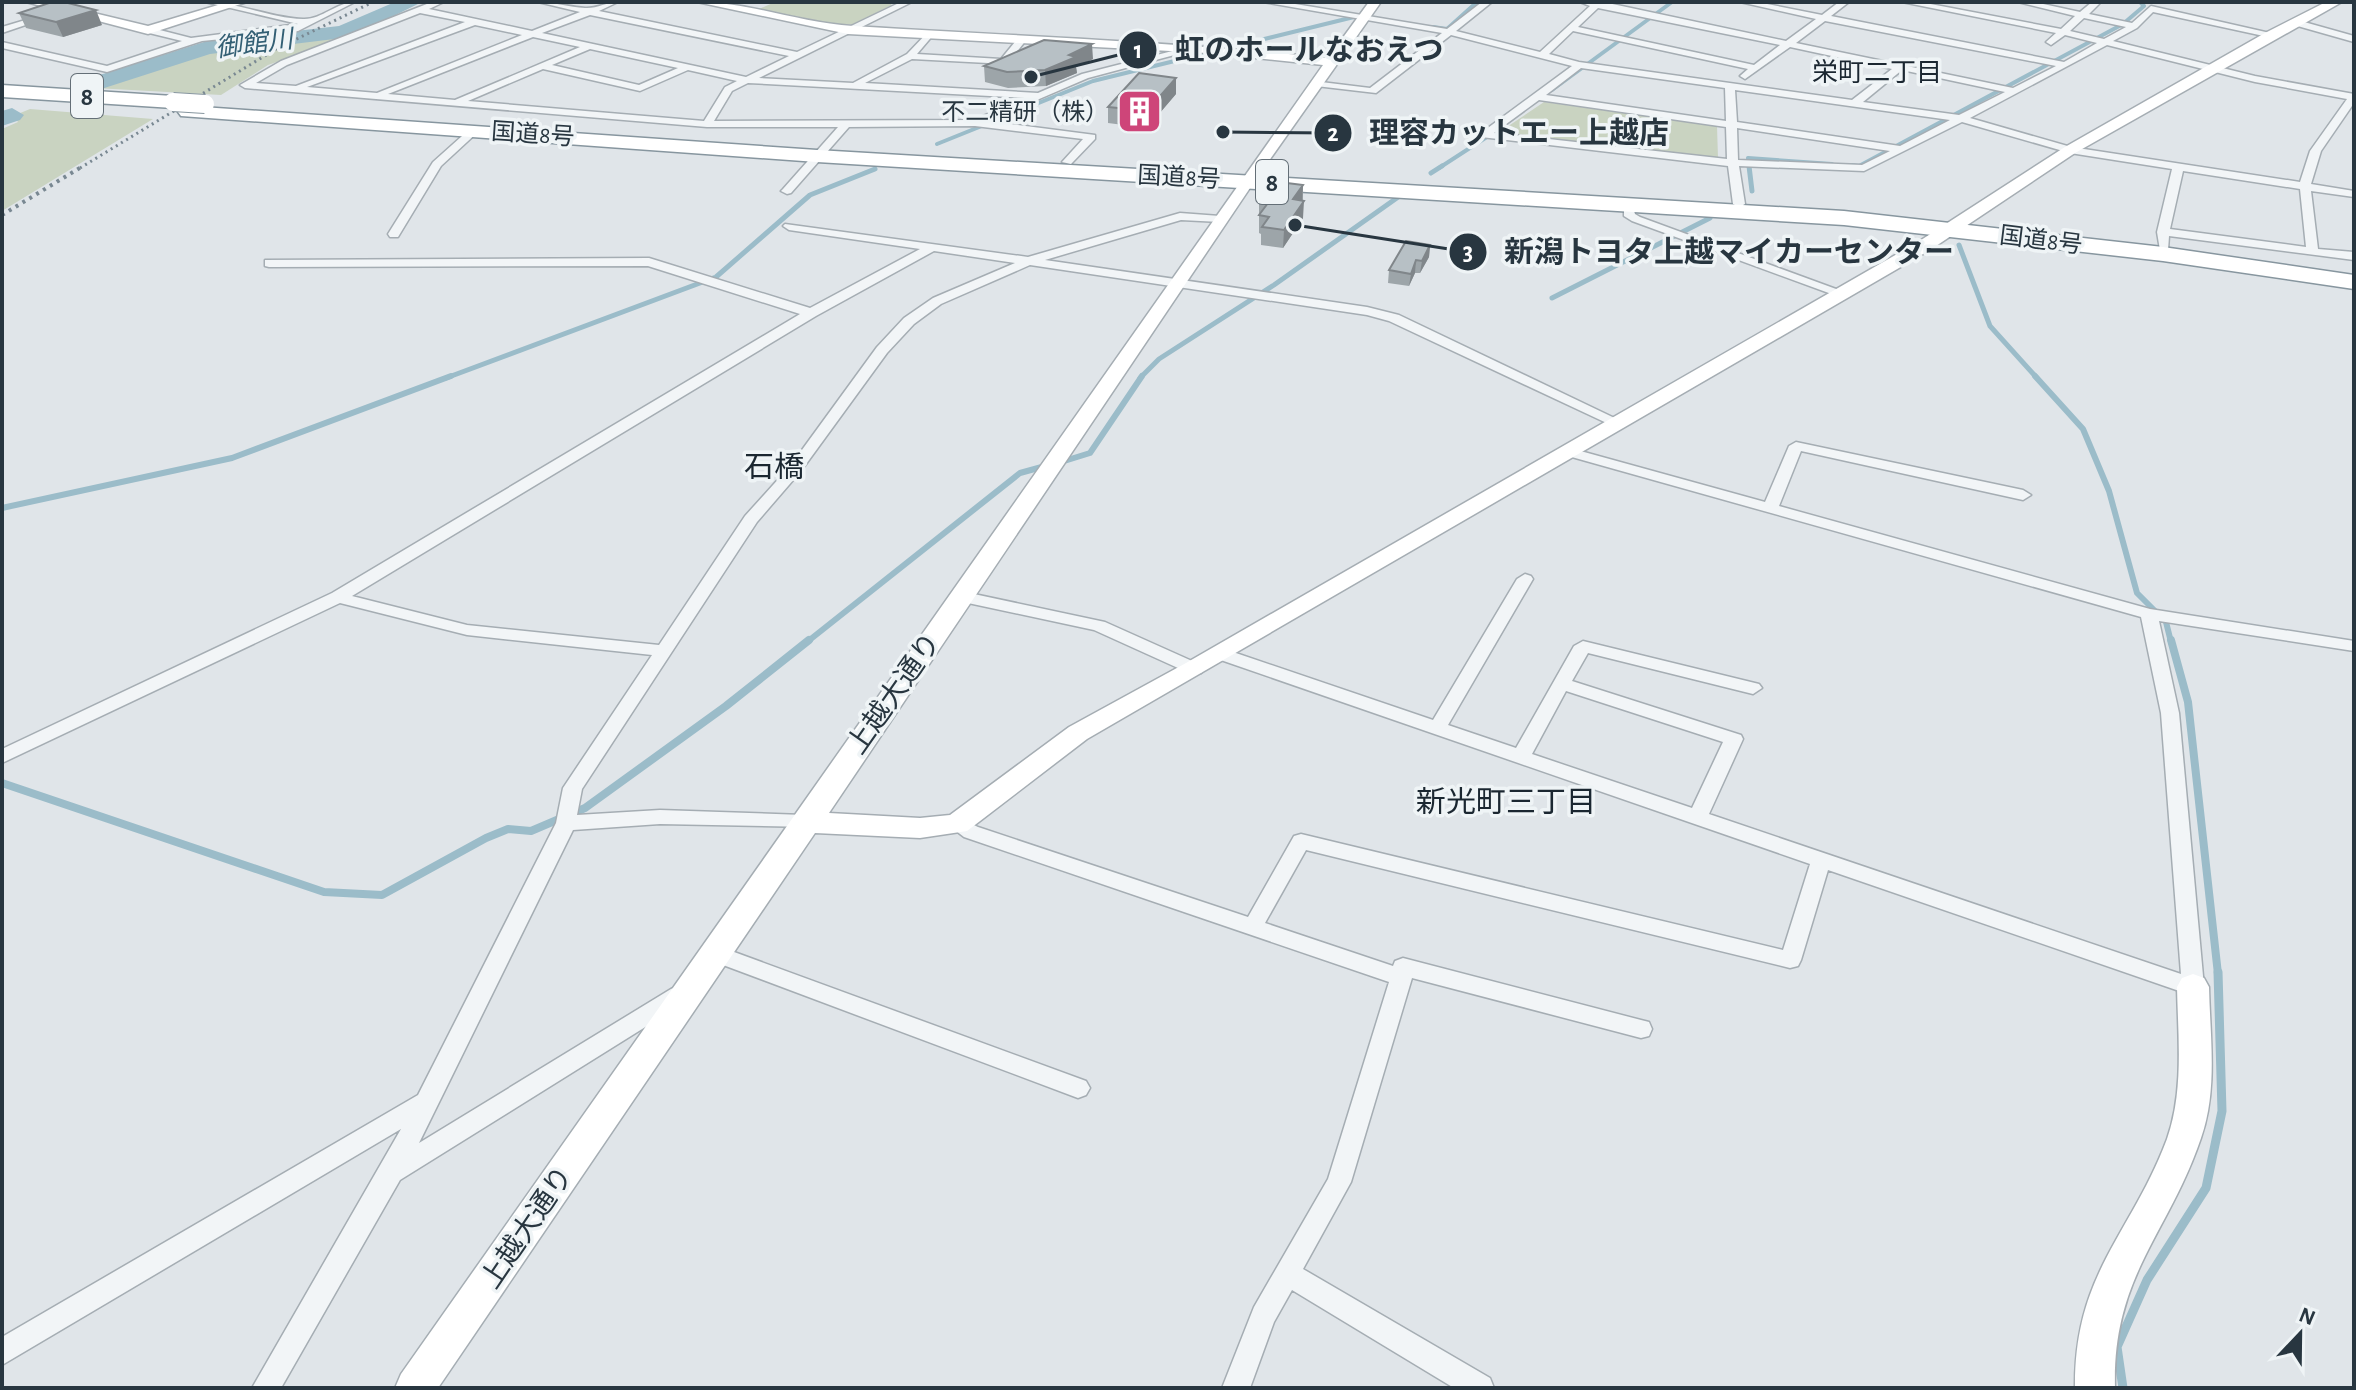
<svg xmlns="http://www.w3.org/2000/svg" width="2356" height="1390" font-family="'Alegreya Sans','Noto Sans JP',sans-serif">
	<rect width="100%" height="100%" fill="#e0e5e9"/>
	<path fill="#c9d3c1" d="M775,2h113l4,3 -39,19 -14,1 -80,-16z
		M354,35l-86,30 -47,30 -126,-7 111,-37z
		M1544,102l173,24 1,32 -220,-25z
		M30,109l123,10 -151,92v-82l16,-7 -5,-6z"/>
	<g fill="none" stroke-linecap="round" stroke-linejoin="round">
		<path stroke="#9bbcc9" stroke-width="4" d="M1433,27l14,2 30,-27
			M1552,90l120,-88
			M937,144l156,-63 265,-65
			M1852,165l7,1 264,-142 21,-18 -4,-4
			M1439,168l54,-35
			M1749,168l-1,-10 84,6"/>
		<path stroke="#9bbcc9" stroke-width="5" d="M1749,166l3,25
			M1431,173l11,-7
			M1959,245l31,81 47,52
			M1552,298l158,-80
			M446,378l270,-101 94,-82 65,-26
			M1140,378l19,-19 115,-74 127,-90"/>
		<path stroke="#9bbcc9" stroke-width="6" d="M2035,376l48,53 26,62 28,102 29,29 5,20
			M1061,462l29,-9 52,-77
			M2,508l230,-50 219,-82
			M807,642l213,-169 29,-8"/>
		<path stroke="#9bbcc9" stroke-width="8" d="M2171,640l17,62 30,272
			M2,783l322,109 58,3 104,-57 22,-9 23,2 54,-23 141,-102 83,-66"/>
		<path stroke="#9bbcc9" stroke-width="9" d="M2123,1388l-6,-41 30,-67 59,-92 16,-77 -4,-139"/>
		<path fill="#9bbcc9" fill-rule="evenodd" d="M395,2h27l-71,35 -141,17 -115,37 -11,-7 3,-5 120,-38 132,-15z
			M12,108l12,7 -4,5 -18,6v-15z"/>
		<defs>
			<path id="street" d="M205,2c33,0 65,16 98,17 18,1 34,-17 52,-17l-57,29 -96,10 -95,31 -105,-24v-6l105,24 75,-25 -37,-9 3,-5 43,11 107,-14z
				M432,2h12l-15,7 103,22 48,-19 -42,-10c16,0 31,5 47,6 11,1 22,-6 33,-6l-19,9 198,41 104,-50h11l-153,76 94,5 54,-29 22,-23 5,3 -17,20 84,5 18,-22 8,2 -20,25 -95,-5 -47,24 173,10 44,-19 110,-28 5,3 -109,29 -100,43 107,14v4l-24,25 -9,-2 21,-23 -108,-13 -126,1 -58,66 -4,1 -6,-3 2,-2 55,-62h-131l-462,-39 -5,-3 41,-24zM420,13l45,9 -169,64 -40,-3 31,-18zM590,15l199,41 -43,21 -204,-44zM475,25l47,10 -145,58 -70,-6zM533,37l47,10 -125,53 -67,-6zM590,49l88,19 -39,17 -87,-20zM543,69l97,22 48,-21 49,11 -12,6 -21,34 -236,-20zM748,83l277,15 -51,22 -260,1 18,-30z
				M1263,2h20l164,27 35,-27h10l-36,29 84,21 50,-46 -10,-4h23l183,39 30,-22 -76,-17h17l65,13 17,-13h10l-18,14 233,46 33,-19 -32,-8 -14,10 -5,-3 10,-9 -154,-31h18l141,27 14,-13 -57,-14h16l46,10 12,-10h9l-12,12 43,9 19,-17 119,27 3,5 -120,-26 -16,16 -24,13 142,35 99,18v9l-33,48 -10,33 43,7v6l-43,-6 7,58 36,3v8l-185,-24 -1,14h-8l-3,-18 15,-63 -102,-16 -108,-31 -98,49 -125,-5 6,38 -6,3 -6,-3 -5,-38 -247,-29v-4l91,-67 -121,-31 -75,58 -60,-7 -5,-3 2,-2 57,7 72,-55zM1598,8l182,37 -26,20 -176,-38zM2084,18l42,9 -22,12 -34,-8zM1825,21l231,45 -43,22 -217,-45zM1573,31l175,38 -8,7 5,3 45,-32 102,22 -40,31 -273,-38 -30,-8zM2107,45l148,37 92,17 -37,52 -10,31 -229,-35 -101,-29zM1581,68l144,20 1,33 -180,-26zM1902,70l103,22 -46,23 -96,-13zM1735,90l215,30 -50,26 -163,-24zM1539,100l187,27 1,32 -233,-26zM1737,128l153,23 -28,14 -124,-5zM2183,171l117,18 6,58 -136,-18z
				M42,15l7,2 -47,16v-6z
				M2297,20l57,16v6l-60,-17z
				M471,128l9,2 -39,36 -43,71h-8l-2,-3 45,-72z
				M1624,204h8l3,10 5,3 207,76 -10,3 -205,-75 -8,-5z
				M1180,213l40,3 6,3 -6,3 -39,-2 -136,40 322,47 32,8 226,108 -7,4 -5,-1 -224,-105 -22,-6 -337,-50 -89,39 -27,20 -27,29 -86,118 -44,51 -175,267 -5,26 83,-5 144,5 7,2 3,5 -3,5 -151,-3 -87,6 -154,313 252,-154 8,-3 8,3 3,6 -3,6 -287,179 -119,208h-29l149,-259 -399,236v-28l416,-242 138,-272 7,-35 89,-133 -185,-20 -127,-32 -338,160v-14l330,-156 468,-279 -152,-48 -379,1 -4,-1v-6l384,-2 161,50 110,-59 -131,-19 -6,-4 2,-2 243,33zM934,251l81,12 -82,35 -29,20 -27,29 -86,118 -46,51 -86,129 -192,-20 -115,-29 464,-280z
				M1796,442l227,48 8,5 -8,5 -222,-49 -22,55 371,103 204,32v10l-195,-30 20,92 25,274 -3,6 -8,3 -8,-3 -357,-123 -27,90 -3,6 -8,2 -484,-118 -41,73 128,43 2,-5 8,-3 238,62 8,2 3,7 -3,7 -8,2 -229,-60 -61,204 -48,87 187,109 4,10h-40l-162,-98 -18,32 -24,66h-28l32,-81 74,-128 61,-197 -425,-145 -17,-13 3,-5 7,-2 21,10 270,90 46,-81 7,-2 482,116 27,-86 -595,-206 -3,-4 3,-4h12l206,70 84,-141 8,-5 6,2 2,3 -85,146 68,23 58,-102 9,-5 176,43 3,4 -9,6 -165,-41 -16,28 169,54 2,4 -34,75 472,160 -20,-261 -20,-96 -580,-163 -2,-3 7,-4 199,55 24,-56zM1566,691l157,51 -31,66 -160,-54z
				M960,591l145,31 96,43 3,4 -3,4h-12l-95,-43 -140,-30 -2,-4z
				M715,945l371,136 4,7 -4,7 -8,3 -371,-139 -3,-6 3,-6z"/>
			<path id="secondary" d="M26,2h22l100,24 80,-24h19l-99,32z
				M697,2c53,0 103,21 156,24 159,10 317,15 475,32l41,-56h12l-127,180 -425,631 91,5 30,-3 119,-88 117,-64 732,-421 147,-95 200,-114 61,-31h16l-267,151 -145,97 -843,489 -120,92 -47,7 -105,-5 -377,555h-43l6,-14 922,-1309 -115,-12 -360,-19z
				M2193,974l11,4 5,9c1,50 9,103 -8,151 -33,97 -89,138 -86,250h-40c-1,-115 56,-153 92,-249 17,-48 11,-102 10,-152l5,-9z"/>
			<path id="highway" d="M2,85l171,11 9,6 -9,6 -171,-11z
				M188,106l629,44 1027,61 319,36 191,28v14l-191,-28 -319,-36 -1027,-63 -636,-46 -3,-4z"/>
		</defs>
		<use href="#street" stroke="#a5adb3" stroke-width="3"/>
		<use href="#secondary" stroke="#a5adb3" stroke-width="3"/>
		<use href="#highway" stroke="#87969f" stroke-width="3"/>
		<use href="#street" fill="#f2f5f7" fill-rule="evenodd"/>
		<use href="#secondary" fill="#fff" fill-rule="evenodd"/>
		<use href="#highway" fill="#fff" fill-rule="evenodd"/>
		<path stroke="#798892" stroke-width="3" stroke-dasharray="2 4" stroke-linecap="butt" d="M80,168l196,-119 97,-47"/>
		<path stroke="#798892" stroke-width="4" stroke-dasharray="3 5" stroke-linecap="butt" d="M2,215l81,-49"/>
		<defs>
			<path id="highway-bridge" d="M173,102l32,2"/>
		</defs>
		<use href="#highway-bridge" stroke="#87969f" stroke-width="20" stroke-linecap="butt"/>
		<use href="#highway-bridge" stroke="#fff" stroke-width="18"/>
	</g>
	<path fill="#9da5a9" d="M19,13l83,12 -39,12 -37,-9z
		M1093,59l-17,8 1,6 -31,13 -38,2 -23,-6 -1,-16z
		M1176,94l-29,34 -39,-5v-16z
		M1303,185v33l-20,30 -22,-3v-11l-2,-1v-35z
		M1430,245l-1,12 -9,16h-5l-6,13 -21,-3 1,-13z"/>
	<path fill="#80868a" d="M96,10l6,15 -39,12 -7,-15z
		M1092,44l1,15 -17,8 1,6 -31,13 -1,-16 24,-15z
		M1176,78v16l-29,34v-17z
		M1303,185l-1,18 -9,-4z
		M1304,201l-1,17 -20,30 1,-18z
		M1430,245l-1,12 -9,16 2,-12z
		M1416,260l-1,13 -6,13 2,-12z"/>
	<path fill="#b7c0c5" stroke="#80868a" stroke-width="2" d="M52,2h12l32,8 -40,12 -37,-9z
		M1044,40l48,4 -23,11 7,2 -31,13 -38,2 -23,-6z
		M1139,73l37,5 -29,33 -39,-4z
		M1271,181l32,4 -10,14 11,2 -20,29 -22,-3 7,-10 -10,-2 12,-16 -12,-1z
		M1406,241l24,4 -8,16 -6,-1 -5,14 -22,-4z"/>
	<defs>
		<symbol id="building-square" viewBox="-11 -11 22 22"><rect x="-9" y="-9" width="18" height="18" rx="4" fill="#ce4579" stroke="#eff4f6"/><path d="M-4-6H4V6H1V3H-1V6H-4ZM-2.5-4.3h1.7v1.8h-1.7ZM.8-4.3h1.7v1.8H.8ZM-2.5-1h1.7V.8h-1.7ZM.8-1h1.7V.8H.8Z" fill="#fff"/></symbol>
	</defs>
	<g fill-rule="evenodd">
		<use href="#building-square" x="1114" y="86" width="51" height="51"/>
	</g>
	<g text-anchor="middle" stroke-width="7" stroke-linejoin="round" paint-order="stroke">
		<g font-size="24" fill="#283640" stroke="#eff4f6" text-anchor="end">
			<text x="1109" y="120">不二精研（株）</text>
		</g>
		<g font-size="24" fill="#283640" stroke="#eff4f6">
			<text transform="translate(533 134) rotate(4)" y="8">国道8号</text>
			<text transform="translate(1179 177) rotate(3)" y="8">国道8号</text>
			<text transform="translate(2041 240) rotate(7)" y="8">国道8号</text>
		</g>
		<g font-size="26" font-style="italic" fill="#335f74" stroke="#eff4f6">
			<text transform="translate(254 43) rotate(-7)" y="9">御館川</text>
		</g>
		<g font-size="26" fill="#1b2731" stroke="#eff4f6">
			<text x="1877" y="81">栄町二丁目</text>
		</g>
		<g fill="#eff4f6" stroke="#646f77" stroke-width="2">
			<rect x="71" y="74" width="32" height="44" rx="6"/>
			<rect x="1256" y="160" width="32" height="44" rx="6"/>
		</g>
		<g font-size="26" font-weight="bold" fill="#283640">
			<text x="87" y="105">8</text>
			<text x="1272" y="191">8</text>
		</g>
		<g font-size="28" fill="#283640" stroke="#eff4f6">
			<text transform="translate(893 693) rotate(-55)" y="10">上越大通り</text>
			<text transform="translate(526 1227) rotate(-56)" y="10">上越大通り</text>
		</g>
		<g font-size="30" fill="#1b2731" stroke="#eff4f6">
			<text x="774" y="477">石橋</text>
			<text x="1506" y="812">新光町三丁目</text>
		</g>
	</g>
	<path fill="none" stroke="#283640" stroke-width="3" d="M1031 77L1138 50M1223 132L1333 133M1295 225L1468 252"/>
	<g fill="#283640" stroke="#eff4f6" stroke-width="3">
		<circle cx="1031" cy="77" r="8"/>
		<circle cx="1223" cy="132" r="8"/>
		<circle cx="1295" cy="225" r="8"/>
		<circle cx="1138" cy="50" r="20"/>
		<circle cx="1333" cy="133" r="20"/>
		<circle cx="1468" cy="252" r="20"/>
	</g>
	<g font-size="24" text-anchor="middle" font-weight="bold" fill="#fff">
		<text x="1138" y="58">1</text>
		<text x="1333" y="141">2</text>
		<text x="1468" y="260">3</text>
	</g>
	<g font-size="30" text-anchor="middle" font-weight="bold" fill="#283640" stroke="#eff4f6" stroke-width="7" stroke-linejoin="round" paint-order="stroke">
		<text x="1309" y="60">虹のホールなおえつ</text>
		<text x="1519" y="143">理容カットエー上越店</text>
		<text x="1729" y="262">新潟トヨタ上越マイカーセンター</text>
	</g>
	<rect width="2356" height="1390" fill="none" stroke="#283640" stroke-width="8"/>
	<g transform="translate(2300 1334) rotate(22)" stroke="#eff4f6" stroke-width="6" paint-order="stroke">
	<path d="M0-6L14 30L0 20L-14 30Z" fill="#283640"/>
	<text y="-12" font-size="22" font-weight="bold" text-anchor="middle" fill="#283640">N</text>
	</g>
</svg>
